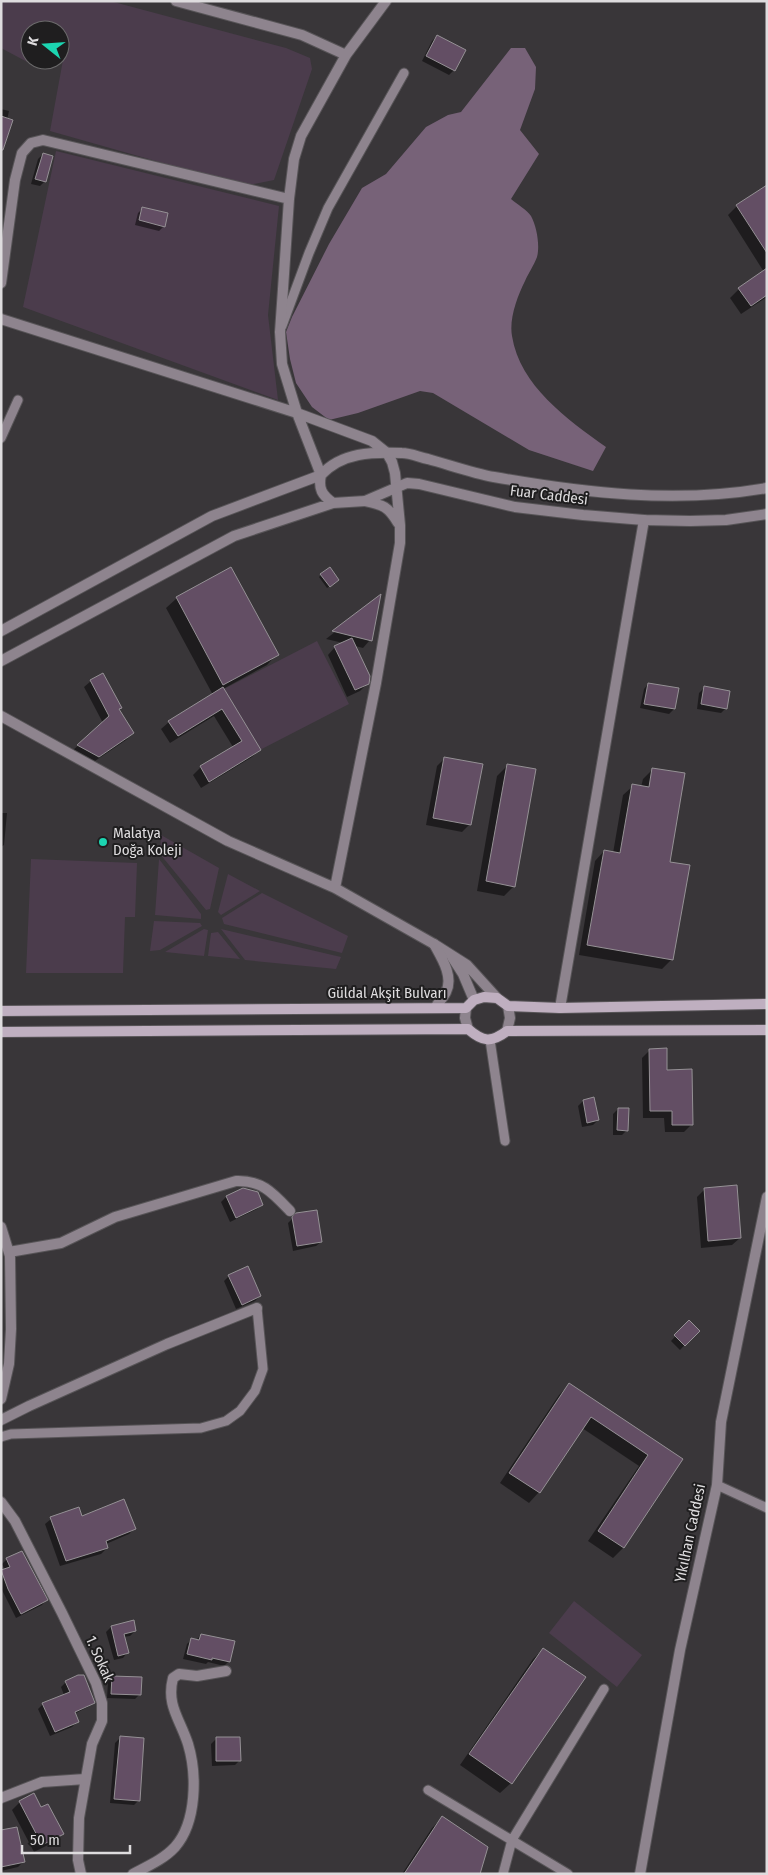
<svg xmlns="http://www.w3.org/2000/svg" width="768" height="1875" font-family="'Fira Sans Condensed',sans-serif">
	<rect width="100%" height="100%" fill="#393639"/>
	<path fill="#4b3c4c" d="M1,1h109l176,47 24,10 2,11 -38,111 -30,6 -194,-55 13,-71 -3,-2v-28h-30v30h6l-3,5 -32,-17z
		M56,151l223,55 -11,109 10,85 -255,-93z
		M317,641l32,63 -101,52 -32,-63z
		M161,835l58,33 -9,41 -4,1 -46,-56z
		M31,859l106,4 -2,54h-10l-2,56h-97z
		M159,859l42,55v5l-46,-4z
		M228,874l32,17 -39,24 -3,-3z
		M262,893l86,43 -6,17 -118,-29 -2,-6z
		M154,921l46,2 2,3 -42,24 -10,1z
		M204,929l4,1 -4,26 -39,-4z
		M221,929l120,28 -5,12 -91,-9z
		M218,932l22,27 -32,-3 3,-23z
		M574,1601l68,54 -25,32 -68,-54z"/>
	<path fill="#776278" d="M511,48h14l11,19 -1,22 -15,41 19,24 -28,45c6,5 16,11 20,17 6,11 9,30 6,41 -3,8 -9,17 -12,24 -8,16 -16,38 -13,55 8,50 55,83 94,111l-13,24 -64,-21 -96,-57 -13,-2 -62,22 -29,7 -17,-13 -16,-24 -6,-24 -4,-27 6,-15 37,-73 33,-56 24,-14 40,-47 22,-12 13,-3z"/>
	<path fill="#0007" d="M437,36l17,34 -5,5 -27,-14 10,-20z
		M1,109l8,2 -8,37z
		M43,154l2,27 -5,5 -9,-2 7,-25z
		M767,187v110l-26,17 -11,-16 9,-9 25,-17 -36,-57 9,-9z
		M143,208l21,18 -5,5 -24,-6 3,-12z
		M321,575l15,7 -9,6 -8,-11z
		M379,597l-9,43 -7,8 -8,-2 13,37 -8,8 -13,6 -19,-42 7,-8 8,-4 -17,-4z
		M177,598l100,56 -10,11 -44,24 36,61 -7,7 -51,31 -8,-13 8,-8 32,-20 -19,-31 -44,27 -9,-14 8,-7 44,-27 -47,-87z
		M103,674l15,35 14,24 -6,7 -34,23 -20,-12 31,-28 -19,-36 7,-6z
		M648,684l26,25 -5,5 -29,-6 4,-19z
		M704,688l22,20 -5,5 -24,-4 2,-16z
		M445,758l25,66 -8,8 -36,-7 11,-59z
		M508,765l6,121 -10,10 -27,-5 20,-115z
		M652,770l16,93 4,96 -10,10 -83,-14 16,-94 9,-10 9,2 10,-58 10,-9 8,1 2,-8z
		M1,813h6l-3,32 -3,2z
		M650,1050l16,21 26,53 -8,8h-19l-1,-14h-21l-1,-60z
		M583,1101l15,19 -5,5 -11,2 -4,-21z
		M618,1109l9,21 -5,5h-9v-21z
		M244,1189l18,15 -5,5 -27,13 -9,-20 5,-5z
		M705,1189l35,49 -8,7 -31,3 -4,-51z
		M297,1214l24,28 -5,4 -23,5 -5,-28z
		M229,1276l31,20 -5,5 -19,8 -12,-28z
		M689,1322l9,9 -18,19 -9,-9z
		M569,1385l112,75 -58,88 -10,10 -25,-17 51,-75 -57,-38 -43,64 -10,11 -29,-20 59,-88z
		M81,1518l53,11 -5,5 -23,10 1,4 -6,6 -41,12 -15,-42 6,-5z
		M7,1559l39,41 -4,5 -26,13 -15,-30v-17l4,-1 -3,-6z
		M133,1622l2,9 -5,5 -7,1 4,16 -4,5 -9,2 -8,-28 5,-5z
		M201,1635l28,26 -5,5 -16,-4 -2,2 -23,-5 4,-15 5,-5 4,1z
		M543,1649l41,28 -73,106 -11,10 -40,-28 73,-106z
		M113,1677l27,17 -5,5 -28,-1 1,-16z
		M66,1682l27,20 -5,5 -14,7 3,8 -5,5 -22,9 -12,-27 5,-5 21,-9 -3,-8z
		M120,1738l19,62 -5,5 -24,-2 5,-60z
		M216,1739l24,21 -5,5 -23,1 -1,-22z
		M20,1802l20,7 22,25 -8,8 -20,10 -22,-42z
		M442,1818l37,56h-77l30,-46z
		M1,1831l23,30 -6,6 -17,4z"/>
	<path fill="#634e64" stroke="#959195" d="M437,35l29,15 -11,21 -29,-15z
		M1,116l12,4 -10,30h-2z
		M43,153l10,3 -7,26 -11,-3z
		M767,185v68l-31,-48z
		M142,207l26,6 -3,14 -26,-7z
		M767,268v27l-16,11 -13,-18z
		M231,567l48,88 -56,30 -47,-88z
		M330,567l9,13 -9,7 -10,-13z
		M381,594l-9,47 -40,-10z
		M352,638l18,38 -1,8 -14,6 -21,-44z
		M103,673l19,35 -3,1 15,24 -35,24 -22,-12 32,-29 -19,-36z
		M648,683l31,5 -4,21 -31,-5z
		M704,686l26,5 -3,18 -26,-5z
		M223,687l38,63 -52,32 -9,-16 42,-25 -20,-32 -44,27 -10,-15z
		M444,757l39,7 -12,61 -38,-7z
		M507,764l29,5 -21,118 -29,-6z
		M652,768l33,5 -15,89 20,3 -17,95 -86,-15 17,-95 16,3 12,-69 17,3z
		M667,1048v22l25,-1 1,56h-21v-14h-22l-1,-62z
		M594,1097l5,23 -12,3 -4,-23z
		M618,1108h11l-1,23 -11,-1z
		M737,1185l4,53 -33,3 -4,-53z
		M243,1188l15,4 5,13 -27,13 -10,-22z
		M317,1210l5,32 -25,4 -5,-29 4,-4z
		M248,1266l13,30 -19,9 -14,-30z
		M689,1320l11,11 -15,15 -11,-11z
		M569,1383l114,76 -59,89 -26,-17 50,-76 -57,-38 -51,76 -31,-20z
		M124,1499l12,30 -30,12 2,7 -42,13 -16,-44 29,-10 3,9z
		M22,1551l26,49 -27,14 -13,-25 -7,-19 9,-3 -4,-9z
		M134,1620l2,11 -12,3 5,19 -11,3 -7,-30z
		M201,1634l34,7 -5,21 -18,-4v2l-25,-6 4,-16 8,2z
		M543,1648l43,29 -74,107 -43,-30z
		M78,1675h6l11,28 -20,9 4,10 -24,10 -13,-29 28,-11 -5,-11z
		M112,1676l30,1 -1,18 -30,-1z
		M120,1736l24,2 -4,63 -26,-2z
		M216,1737h24l1,24h-25z
		M34,1793l7,14 7,-3 16,30 -22,11 -23,-44z
		M442,1816l46,31 -8,27h-76z
		M17,1827l8,35 -24,5v-37z"/>
	<g fill="none" stroke-linecap="round" stroke-linejoin="round">
		<defs>
			<path id="service" d="M282,326l27,-73 19,-45 76,-135
				M1,438l17,-38
				M490,1040l15,101
				M1,1437l10,-3 190,-6 25,-7 14,-10 15,-20 8,-22 -6,-61
				M717,1485l50,23
				M428,1790l140,84
				M503,1874l9,-34 92,-151"/>
			<path id="minor" d="M176,1l126,34 44,20
				M1,283l14,-103 7,-27 9,-10 12,-3 246,59
				M1,319l296,94 75,28 15,12 5,9 3,11 5,52v18l-24,140 -41,205
				M321,475l-24,-62 -15,-49 -2,-32 3,-43 6,-90 5,-40 7,-23 45,-81 40,-54
				M365,501c18,4 23,5 33,22
				M1,716l227,125 107,47 99,56 33,21 30,33
				M452,957l11,17 11,26
				M560,1008l84,-488
				M1,1227l9,29 1,73 -2,35 -8,35
				M9,1252l52,-9 54,-26 121,-36c26,-1 37,12 54,30
				M1,1420l28,-14 138,-62 90,-36
				M1,1502l14,19 47,92 34,70 6,20v18l-10,23 -13,74 -1,42 3,14
				M1,1798l41,-16 43,-3
				M133,1874c15,-8 31,-15 42,-27 22,-25 22,-73 13,-103 -8,-25 -22,-39 -15,-66l6,-4 18,2 29,-5"/>
			<path id="tertiary" d="M321,475c-3,14 1,20 12,28
				M1,631l211,-115 109,-41c21,-23 51,-23 81,-22 8,0 17,4 26,6 22,6 44,14 66,18 90,16 182,27 273,11
				M1,661l233,-125 99,-33 32,-2 42,-18 12,1 96,23 68,8 61,5 46,1 36,-1 41,-6
				M434,944c7,13 20,32 12,48 -3,6 -8,11 -11,16
				M466,1008l-1,10 3,11
				M507,1031l3,-13 -2,-12
				M640,1874l40,-224 37,-165 4,-63 46,-225"/>
			<path id="secondary" d="M1,1011l465,-3 8,-8 10,-3 13,1 11,8 52,2 207,-4
				M1,1032l467,-3c15,13 23,14 39,2l260,-1"/>
		</defs>
		<use href="#service" stroke="#575457" stroke-width="11"/>
		<use href="#minor" stroke="#575457" stroke-width="12"/>
		<use href="#tertiary" stroke="#575457" stroke-width="12"/>
		<use href="#secondary" stroke="#575457" stroke-width="12"/>
		<use href="#service" stroke="#8e848e" stroke-width="9"/>
		<use href="#minor" stroke="#8e848e" stroke-width="10"/>
		<use href="#tertiary" stroke="#8e848e" stroke-width="10"/>
		<use href="#secondary" stroke="#bfafc0" stroke-width="10"/>
	</g>
	<circle fill="#1cd5b1" stroke="#1f1e1f" stroke-width="2" cx="103" cy="842" r="5"/>
	<g text-anchor="middle" stroke-width="4" stroke-linejoin="round" paint-order="stroke">
		<g font-size="15" fill="#dedcde" stroke="#1f1e1f">
			<text transform="translate(549 495) rotate(7)" y="5">Fuar Caddesi</text>
			<text x="387" y="998">Güldal Akşit Bulvarı</text>
			<text transform="translate(690 1533) rotate(-78)" y="5">Yıkılhan Caddesi</text>
			<text transform="translate(100 1659) rotate(66)" y="5">1. Sokak</text>
		</g>
		<g font-size="15" fill="#dedcde" stroke="#1f1e1f" text-anchor="start">
			<text x="113" y="838">Malatya<tspan x="113" dy="17">Doğa Koleji</tspan></text>
		</g>
	</g>
	<rect width="768" height="1875" fill="none" stroke="#dedcde" stroke-width="5"/>
	<g transform="translate(45 45) rotate(287)"><circle r="24" fill="#1f1e1f" stroke="#6b6a6b"/>
	<path d="M0-4L9 19L0 12L-9 19Z" fill="#1cd5b1"/>
	<text y="-8" font-size="14" font-weight="bold" text-anchor="middle" fill="#dedcde">K</text>
	</g>
	<path d="M22 1845v8h108v-8" fill="none" stroke="#dedcde" stroke-width="2.5"/>
	<text x="30" y="1845" font-size="15" fill="#dedcde" stroke="#1f1e1f" stroke-width="4" paint-order="stroke">50 m</text>
</svg>
